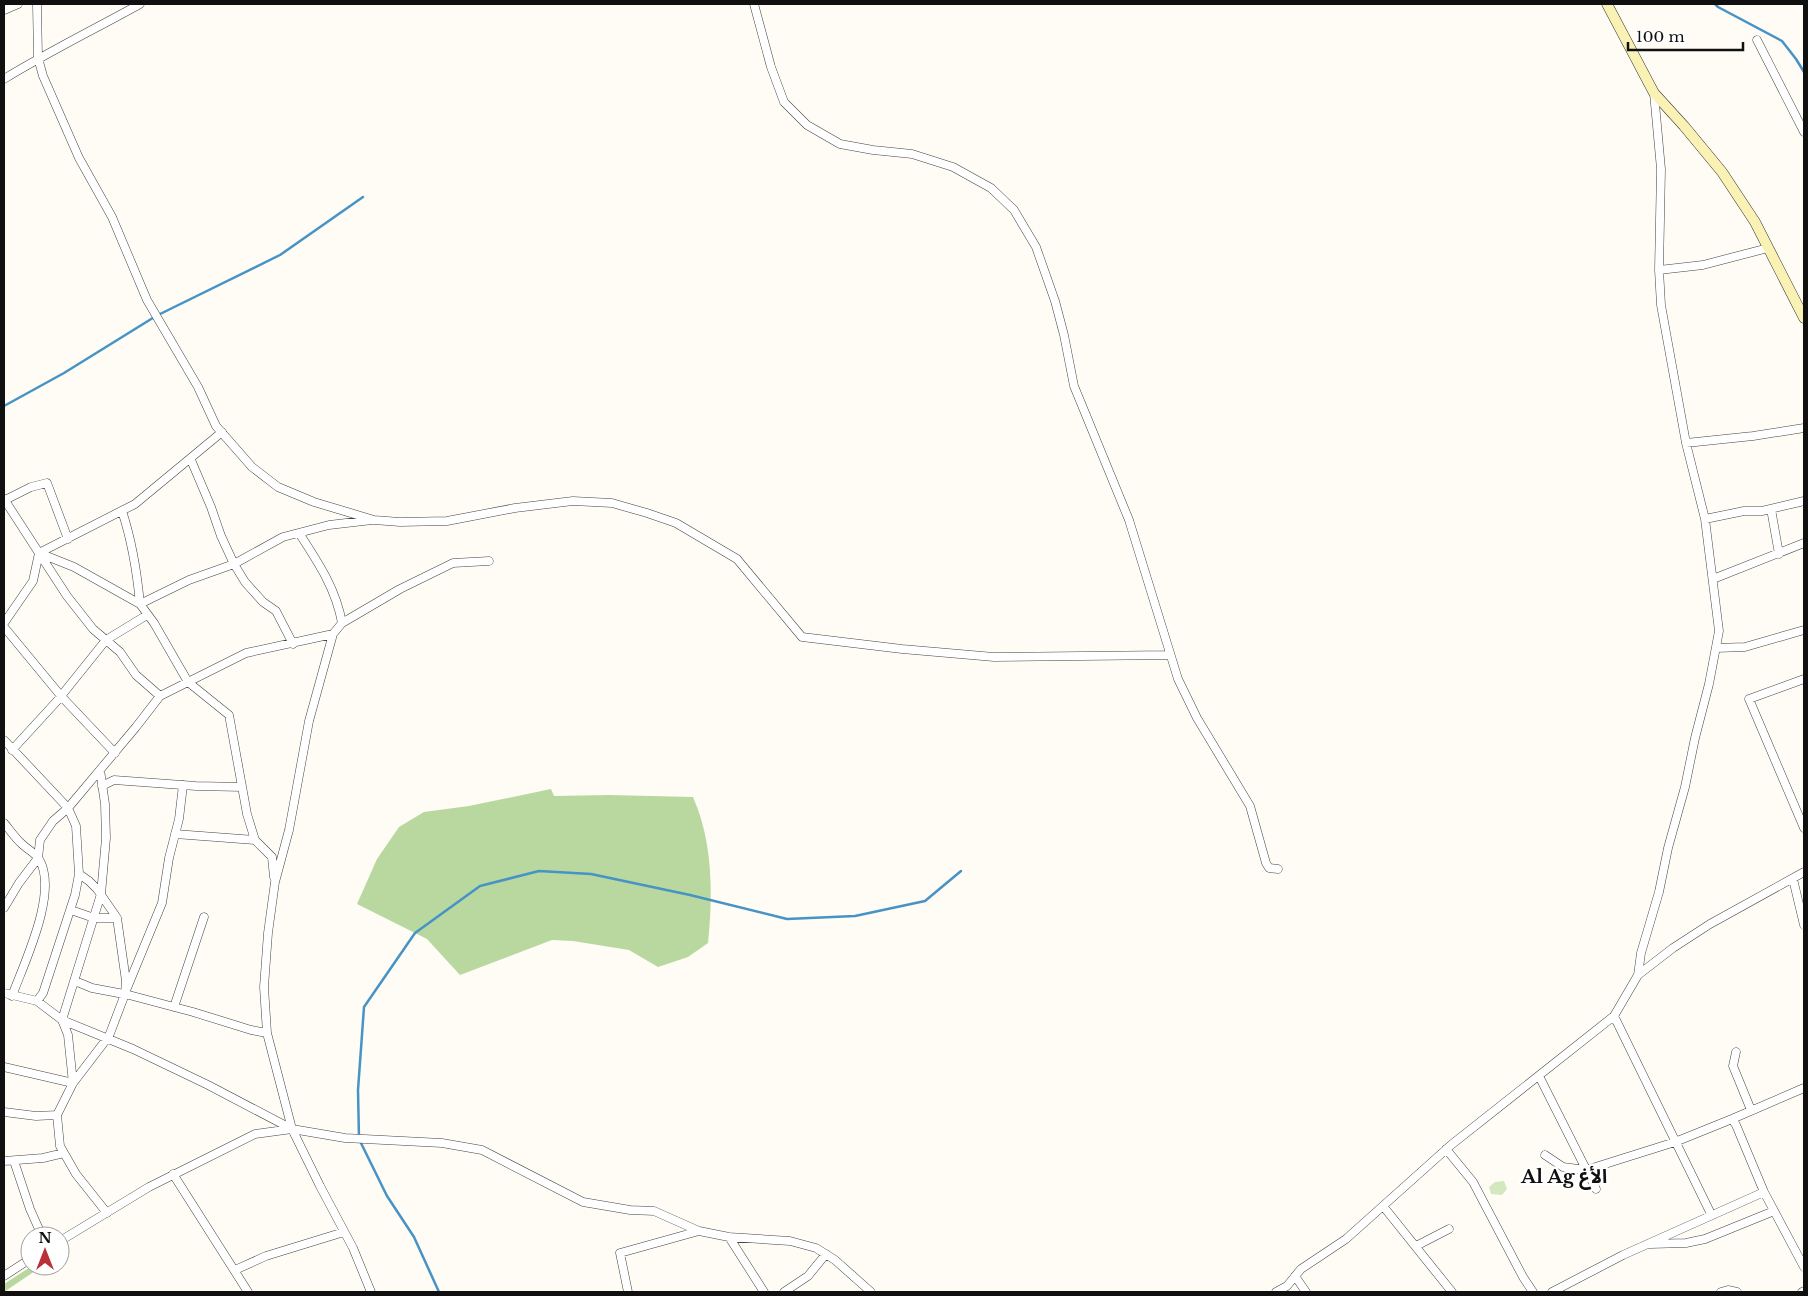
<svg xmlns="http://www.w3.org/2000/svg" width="1808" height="1296" font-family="'Libre Baskerville','Noto Sans Arabic',serif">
	<rect width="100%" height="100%" fill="#fefcf4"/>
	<path fill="#d4e8bf" d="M1504,1181l3,8 -5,6 -11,-1 -2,-7 6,-5z"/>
	<path fill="#b8d89f" d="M551,789l3,7 55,-1 84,2c20,45 20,97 15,146l-20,14 -30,10 -29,-17 -56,-9 -21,-1 -92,35 -33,-36 -70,-35 20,-45 22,-32 25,-15 45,-6z
		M32,1266l9,1 -37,25v-8z"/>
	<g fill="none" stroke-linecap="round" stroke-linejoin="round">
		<path stroke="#4793c6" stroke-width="2.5" d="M1715,4l3,3 64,34 14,18 8,13
			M4,406l60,-33 92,-57 124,-61 83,-58
			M439,1292l-25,-55 -27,-41 -28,-57 -1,-49 6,-83 51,-74 65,-47 59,-15 52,3 99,21 97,24 68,-3 70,-15 36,-30"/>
		<defs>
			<path id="street" d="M37,4l1,54 5,18 36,82 33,59 35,83 51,87 18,39 36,41 26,20 36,15 60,18 26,2 47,-1 68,-13 58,-7 39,2 35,10 29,10 61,36 65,78 100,12 92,8 176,-2
				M754,4l17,63 13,35 23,23 33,19 33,6 39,4 41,13 38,21 23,22 22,37 19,54 9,34 10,51 55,134 49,159 19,39 53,88 16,57 3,5 9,1
				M4,10l14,-6
				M1757,40l47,92
				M4,79c44,-27 91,-50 136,-75
				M1659,270l44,-5 65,-17
				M1686,443l67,-7 51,-8
				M191,460l20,47 10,29 13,28 11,18 18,20 13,9 17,33
				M4,499l35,54 35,14 66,37 14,19 34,59 41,33 18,99 8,26 17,17 2,20
				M5,500l26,-13 16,-4 21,56
				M1771,509l8,45
				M122,511c10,30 15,61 18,93l49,-24 45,-16 49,-27 46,-12 43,-5
				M1705,519l39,-8h18l42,-10
				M299,533c19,29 37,56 43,90
				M39,553l96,-49 87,-72
				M39,553l28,43 26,33 27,23 16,23 24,21
				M1713,579l91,-36
				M4,623l29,-42 6,-28
				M4,627l57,69 54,57
				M333,634l-24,87 -20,109 -14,52 -7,51 -4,54 3,46 25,96 28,57 33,62 18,44
				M1716,648l29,-1 59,-17
				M1804,679l-55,20 55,129
				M4,740l64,68 8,18 3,48 -4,21 -32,98 -6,8
				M12,750l45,-49 49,-61 41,-25
				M102,786l12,-6 82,6 46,1
				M4,823c6,7 11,15 18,21 5,5 13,9 17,15 20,33 -15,104 -27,137
				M175,834l80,6
				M79,874l10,7 8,8 20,29 9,63 -1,13 -16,42 -36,47 -16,32 3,31 16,28 31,39
				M1793,879l11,46
				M4,908l15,-25 19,-25 2,-18 13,-19 15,-13 68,-81 24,-31 86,-43 87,-19 9,-11 58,-34 53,-26 36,-2
				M71,910l23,8h23
				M1638,975l3,-22 18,-61 9,-44 17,-61 10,-49 14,-54 10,-53 -14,-112 -19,-76 -25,-138 -2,-35 2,-101 -7,-76
				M75,981l17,7 37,7 64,17 58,18 16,3
				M127,988l35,-85 7,-45 10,-39 4,-34
				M4,993l33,8 25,19 71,29 75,36 84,44 53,9 97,5 40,7 101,52 47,8 24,1 45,20 30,6 61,4 26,7 19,12 36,32
				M174,1007l30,-90
				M1614,1016l97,198
				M1736,1052l-3,14 18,44
				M4,1067l69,16 -5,-48 -6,-15 39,-126 5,-56 -1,-34 -5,-34
				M1539,1076l57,113
				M1804,1088l-72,31 4,6 28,67 40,75
				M4,1112l32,4 21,-1
				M1446,1149l27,33 50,95 10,15
				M1545,1155l18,12 23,3 89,-28 57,-23
				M4,1161l39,-3 21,-5
				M14,1161l16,48 12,27
				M173,1174l75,118
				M1383,1206l69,86
				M729,1237l35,55
				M60,1241l89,-54 106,-53 37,-5
				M1650,1244l36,-1 19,-4 69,-28
				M1416,1246l33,-17
				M235,1270l31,-14 78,-24
				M4,1276l26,-17
				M1295,1276l11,16
				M628,1292l-8,-39 79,-22
				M784,1292l24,-16 18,-22
				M1276,1292l11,-6 14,-17 45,-30 105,-94 163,-129 24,-41 35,-27 37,-24 94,-52
				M1552,1292l71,-37 141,-63
				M1721,1292l7,-2 9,2
				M1802,1292l2,-1"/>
			<path id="secondary" d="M1607,4l47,89 30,33 38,46 33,50 49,96"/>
		</defs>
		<use href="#street" stroke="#434343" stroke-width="9"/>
		<use href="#secondary" stroke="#323232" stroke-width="11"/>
		<use href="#street" stroke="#fff" stroke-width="8"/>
		<use href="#secondary" stroke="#faf2b4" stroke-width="10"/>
	</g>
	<g text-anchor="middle" stroke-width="5" stroke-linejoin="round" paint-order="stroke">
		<g font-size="19" font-weight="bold" fill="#101010" stroke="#fff">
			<text x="1564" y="1183">Al Ag الأغ</text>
		</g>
	</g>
	<rect width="1808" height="1296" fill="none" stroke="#101010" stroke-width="10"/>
	<g transform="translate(45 1251)"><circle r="24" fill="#ffffff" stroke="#9f9f9f"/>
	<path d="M0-4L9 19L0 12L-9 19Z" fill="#b93036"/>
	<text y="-8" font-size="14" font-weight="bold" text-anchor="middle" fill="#101010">N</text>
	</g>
	<path d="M1628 42v8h115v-8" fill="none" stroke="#101010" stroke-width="2.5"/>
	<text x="1636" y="42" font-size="15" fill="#101010" stroke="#ffffff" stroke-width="4" paint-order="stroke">100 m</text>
</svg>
